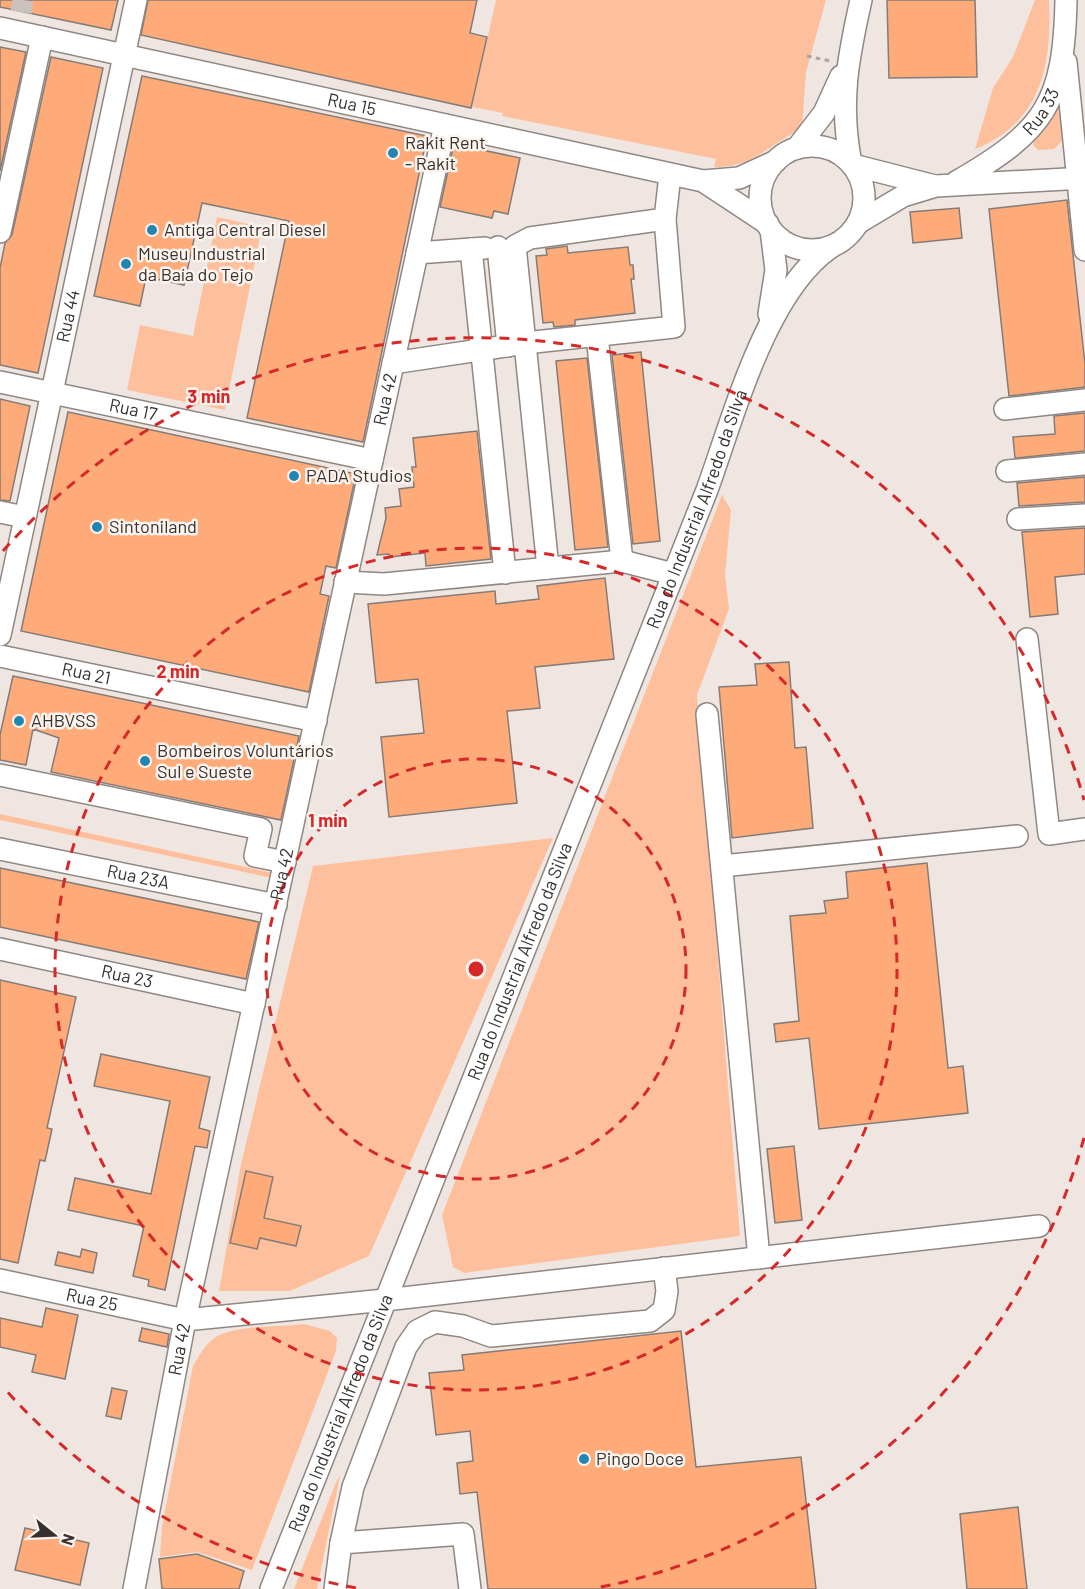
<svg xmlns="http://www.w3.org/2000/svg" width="1085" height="1589" font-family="Barlow,sans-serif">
	<rect width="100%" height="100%" fill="#efe6e1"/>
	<path fill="#fec09c" d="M496,0h330l-20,72 -4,56c-31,16 -51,40 -88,39l2,-8 -214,-43 1,-3 -31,-6z
		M1035,0h14c3,65 -7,122 -74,149l18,-61 20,-31z
		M1055,106l5,1 2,34 -8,8 -16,1 -5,-5 1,-5z
		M217,217l45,10 -37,183 -98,-20 13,-65 53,11z
		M722,495l9,15 -6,65 4,34 -32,86 43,541 -276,37 -11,-6 -11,-52z
		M0,814l273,59 -1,5 -272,-58z
		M553,838l-184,418 -79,35h-71l22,-127 72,-298z
		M304,1324l26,7 7,7 -1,13 -84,219 -55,-18 -37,5 2,-31 31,-160c6,-10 13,-23 23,-29 20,-12 65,-10 88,-13z
		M340,1476l-23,113h-23l43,-109z"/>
	<path fill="#feab79" stroke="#847c78" stroke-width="1.5" d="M0,0h118l-7,30 -111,-23z
		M148,0h329l-7,33 17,4 -16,71 -330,-73z
		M887,0h88l2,77 -88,1z
		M0,47l26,5 -26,119z
		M51,57l52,11 -65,305 -38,-8v-97l5,-25 7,-8z
		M142,76l285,60 -64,306 -116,-24 42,-197 -87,-18 -18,82 -38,-8 -6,29 -46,-10z
		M454,144l66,14 -12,56 -14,-3 -2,7 -52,-11z
		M1067,200l18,164v23l-76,9 -20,-187z
		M959,208l3,30 -49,5 -3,-31z
		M567,246l1,7 60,-6 2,18h3l1,14h-3l4,34 -60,7v5l-21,2 -1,-5 -10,1 -7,-67 11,-1 -1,-6z
		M641,352l19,189 -27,3 -21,-189z
		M587,358l21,189 -33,3 -19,-189z
		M0,399l30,7 -20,95 -10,-1z
		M68,412l288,62 -20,94 -10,-2 -6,28 9,2 -20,96 -288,-61z
		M1085,413v38l-70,7 -2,-21 42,-3 -1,-18z
		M477,431l14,128 -65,7 -1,-13 -35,4 -1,-3 -12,1 9,-37 -1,-10 16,-2 -2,-17 15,-2 -2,-20h4l-3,-29z
		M1085,477v25l-66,4 -2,-23z
		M1085,528v46l-30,3 3,37 -28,3 -8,-85z
		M605,578l9,81 -79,8 5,41 -33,3 10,92 -128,14 -8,-80 43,-4 -6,-54 -42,4 -8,-79 127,-13 1,13 43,-5 -2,-13z
		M789,662l6,86 11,-1 7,81 -81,10 -13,-151 38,-2 -2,-21z
		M13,676l286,60 -18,84 -230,-48 8,-34 -26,-9 -7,36 -26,-5v-25z
		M927,863l21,205 15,-2 5,47 -149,16 -10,-91 -33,4 -2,-18 25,-3 -9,-105 36,-3 -2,-12 24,-3 -2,-26z
		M0,868l259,54 -13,57 -246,-52z
		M0,980l76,17 -29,131 5,1 -7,32 -5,-1 -22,103 -18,-4z
		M101,1054l109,23 -11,51 11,3 -3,17 -12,-2 -30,144 -17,-4 1,-6 -16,-4 11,-50 -76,-16 7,-32 76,16 19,-93 -76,-15z
		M794,1146l8,74 -27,3 -8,-74z
		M246,1171l27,6 -9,41 37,8 -5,20 -36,-8 -3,11 -27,-6z
		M82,1249l15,4 -4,20 -38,-8 3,-13 22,5z
		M46,1308l32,7 -13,64 -33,-7 4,-17 -36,-8v-29l42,9z
		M142,1328l27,6 -2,13 -28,-6z
		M681,1331l15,136 105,-10 15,132h-328l-11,-97 -17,2 -3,-31 16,-2 -3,-30 -34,4 -7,-62 35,-3 -2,-15z
		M112,1388l15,3 -6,28 -15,-3z
		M1018,1507l9,82h-60l-7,-75z
		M25,1528l64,15 -9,42 -65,-15z
		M197,1554l47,17 -5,18h-77l-3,-30z"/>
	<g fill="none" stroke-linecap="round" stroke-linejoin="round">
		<path stroke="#cac2bd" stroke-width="21" stroke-dasharray="21 10" stroke-linecap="butt" d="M21,12l2,-12"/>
		<defs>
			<g id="minor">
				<path id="s1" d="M0,28l703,153 36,-3 37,-17"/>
				<path d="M1066,62l19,188"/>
				<circle cx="812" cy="198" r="52"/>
				<path d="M797,148l27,-35 17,-37"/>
				<path d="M851,163c-12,-60 -3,-105 10,-163"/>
				<path d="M853,165l82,21"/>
				<path d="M703,181l65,43"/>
				<path id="s2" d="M956,182c89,-51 108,-79 110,-182"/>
				<path d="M858,223l45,-27 33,-10 149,-8"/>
				<path d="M0,232l42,-195"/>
				<path d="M498,247l10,99"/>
				<path d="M471,249l34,324"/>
				<path d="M417,253l68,-5"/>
				<path d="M769,314l7,-44 -5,-40"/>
				<path d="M597,336l25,225"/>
				<path d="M393,363l132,-20 149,-16 -9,-108"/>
				<path id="s3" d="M0,382l372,78"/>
				<path d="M1005,409l80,-9"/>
				<path d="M1007,471l78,-7"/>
				<path d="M0,512l25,5"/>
				<path d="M1018,519l67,-4"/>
				<path d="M548,568l-33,-322 15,-8 135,-19 5,-44"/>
				<path d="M345,582l39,2 238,-23 51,13"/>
				<path id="s4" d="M0,635l136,-635"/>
				<path d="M1027,639l22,195 36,-5"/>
				<path id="s5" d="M0,656l316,65"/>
				<path d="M707,714l52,544"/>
				<path d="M0,775l261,54 -6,27 30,6"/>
				<path id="s6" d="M0,849l276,56"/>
				<path d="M722,866l295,-30"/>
				<path id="s7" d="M0,949l254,55"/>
				<path id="s8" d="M0,1280l185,40 200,-20 654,-74"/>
				<path d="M341,1543l12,-56 53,-140 11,-16 18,-9 28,4 28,10 159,-15 14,-11 3,-19 -3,-23"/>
				<path id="s9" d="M134,1589l51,-269 260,-1195"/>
				<path id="s10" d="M271,1589l436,-1099c27,-74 59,-199 124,-243"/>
				<path d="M335,1589l6,-46 122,-9 7,55"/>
			</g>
		</defs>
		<use href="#minor" stroke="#8f8783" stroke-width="24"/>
		<path stroke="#a9a29e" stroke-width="3" stroke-dasharray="4.5 4.5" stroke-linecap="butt" d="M807,56l23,5"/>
		<use href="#minor" stroke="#fff" stroke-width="21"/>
	</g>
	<g fill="none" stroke="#d62828" stroke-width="3" stroke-dasharray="10 8">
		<circle cx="476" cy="969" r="210"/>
		<circle cx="476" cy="969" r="421"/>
		<path d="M1084 1138A631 631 0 0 1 596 1588M356 1588A631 631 0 0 1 3 1387M3 551A631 631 0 0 1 1084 800"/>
	</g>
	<g fill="#2286b0" stroke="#fcf3ee" stroke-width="2">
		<circle cx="393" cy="153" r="6"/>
		<circle cx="152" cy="230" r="6"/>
		<circle cx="126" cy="264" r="6"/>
		<circle cx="294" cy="476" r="6"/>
		<circle cx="97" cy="527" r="6"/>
		<circle cx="19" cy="721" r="6"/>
		<circle cx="145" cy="761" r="6"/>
		<circle cx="584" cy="1459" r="6"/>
	</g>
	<g text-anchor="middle" stroke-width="5" stroke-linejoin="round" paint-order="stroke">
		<g font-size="18" fill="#35312f" stroke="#fcf3ee">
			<text dy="6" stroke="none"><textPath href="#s1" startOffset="360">Rua 15</textPath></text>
			<text dy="6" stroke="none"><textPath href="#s2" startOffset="112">Rua 33</textPath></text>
			<text dy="6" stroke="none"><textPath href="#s4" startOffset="326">Rua 44</textPath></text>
			<text dy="6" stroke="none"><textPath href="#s9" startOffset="1216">Rua 42</textPath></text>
			<text dy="6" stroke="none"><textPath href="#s3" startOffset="136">Rua 17</textPath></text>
			<text dy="6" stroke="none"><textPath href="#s10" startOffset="1161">Rua do Industrial Alfredo da Silva</textPath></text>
			<text dy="6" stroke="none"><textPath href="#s5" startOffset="88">Rua 21</textPath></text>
			<text dy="6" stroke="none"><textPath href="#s9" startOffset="730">Rua 42</textPath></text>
			<text dy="6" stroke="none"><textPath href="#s6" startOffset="141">Rua 23A</textPath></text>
			<text dy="6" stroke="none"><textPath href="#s10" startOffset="675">Rua do Industrial Alfredo da Silva</textPath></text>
			<text dy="6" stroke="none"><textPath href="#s7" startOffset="130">Rua 23</textPath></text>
			<text dy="6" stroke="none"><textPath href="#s8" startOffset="94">Rua 25</textPath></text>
			<text dy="6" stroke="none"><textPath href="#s9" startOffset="244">Rua 42</textPath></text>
			<text dy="6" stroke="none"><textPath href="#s10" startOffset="189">Rua do Industrial Alfredo da Silva</textPath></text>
		</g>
		<g font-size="18" fill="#35312f" stroke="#fcf3ee" text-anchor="start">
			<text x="405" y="149">Rakit Rent<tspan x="405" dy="21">- Rakit</tspan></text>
			<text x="164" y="236">Antiga Central Diesel</text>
			<text x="138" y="260">Museu Industrial<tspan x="138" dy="21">da Baía do Tejo</tspan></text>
			<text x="306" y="482">PADA Studios</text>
			<text x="109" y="533">Sintoniland</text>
			<text x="31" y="727">AHBVSS</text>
			<text x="157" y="757">Bombeiros Voluntários<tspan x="157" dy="21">Sul e Sueste</tspan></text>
			<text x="596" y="1465">Pingo Doce</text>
		</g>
	</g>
	<circle cx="476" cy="969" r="9" fill="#d62828" stroke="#fcf3ee" stroke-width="3"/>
	<g font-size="18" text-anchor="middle" font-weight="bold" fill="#d62828" stroke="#fcf3ee" stroke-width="5" stroke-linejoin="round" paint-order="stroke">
		<text x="209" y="403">3 min</text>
		<text x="178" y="678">2 min</text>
		<text x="328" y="827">1 min</text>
	</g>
	<g transform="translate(54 1535) rotate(108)" stroke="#fcf3ee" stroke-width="4.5" paint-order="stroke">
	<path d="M0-4.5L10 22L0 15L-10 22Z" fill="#35312f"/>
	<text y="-9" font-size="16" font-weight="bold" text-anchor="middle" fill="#35312f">N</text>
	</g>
</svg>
